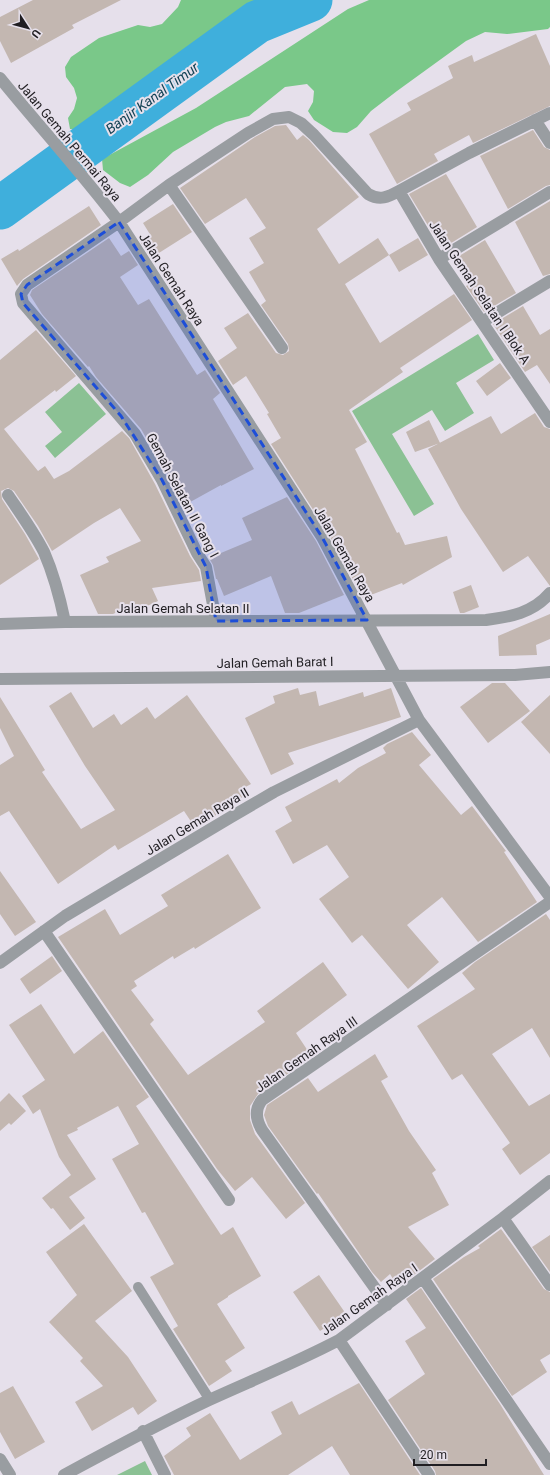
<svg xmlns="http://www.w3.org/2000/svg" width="550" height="1475" font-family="Roboto,sans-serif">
	<rect width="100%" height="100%" fill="#e6e0eb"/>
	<path fill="#8bc194" d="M478,334l16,26 -38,23 18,30 -29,18 -13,-21 -40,24 42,70 -20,12 -62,-105z
		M79,383l27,31 -51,44 -10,-12 17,-14 -17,-20z
		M145,1461l7,14h-35z"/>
	<path fill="#7ac889" d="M181,0h86l-14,6 -45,32 -36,30 -32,13 -59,49 -11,-1 -2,-11 6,-9 3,-11 -3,-10 -8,-11 -1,-10 6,-10 28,-19 39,-13 12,2 12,-3 16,-17z
		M369,0h181v27l-2,2 -41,5 -22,-2 -19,9 -69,50 -26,20 -14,16 -10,6 -14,-1 -19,-12 -6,-9 5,-9 1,-11 -7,-7 -22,3 -36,29 -23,6 -11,5 -42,25 -25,23 -18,12 -10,-4 -17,-13 -1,-11 94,-51 152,-99z"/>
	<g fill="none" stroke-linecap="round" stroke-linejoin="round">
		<path stroke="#3fafdc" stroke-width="43" d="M0,208l257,-186 54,-22"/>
	</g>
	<path fill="#c3b7b1" d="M33,0h88l-49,25 2,3 -63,35 -11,-22v-24z
		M536,34l14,32v40l-77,37 -4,-8 -35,19 4,7 -41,23 -28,-50 42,-24 -4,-7 46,-25 -5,-12 24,-11 2,7z
		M286,125l11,15 6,-5 6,5 50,57 -42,32 22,35 39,-26 11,17 -44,29 35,59 74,-49 18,26 -72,48 3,4 -54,38 18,32 -12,7 42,84 2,-1 6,13 42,-9 5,21 -49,28 -1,-2 -39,15 -35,-65 -57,-89 10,-6 -14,-24 2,-1 -23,-37 -13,9 -15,-24 19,-13 -13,-20 24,-15 28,40 7,2 6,-4 -1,-7 -27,-39 5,-4 -17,-29 15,-9 -15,-25 17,-10 -20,-30 -41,26 -25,-36 75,-51 20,-11z
		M533,130l11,17 6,3v35l-4,1 -38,23 -28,-53z
		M446,174l31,53 -29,18 -1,-1 -6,3 -32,-53z
		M550,201v73l-7,2 -28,-54z
		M173,204l19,28 -41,26 -10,-15 10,-7 -8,-13z
		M89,206l12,19 -78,54 -6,7 -16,-27 17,-10 1,2z
		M109,238l12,18 8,-5 9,14 -18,12 18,28 11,-6 48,76 8,-5 15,23 -7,6 41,70 -33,17v-1l-38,21 -15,-30 -27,-47 -45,-52 -7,-11 -1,1 -46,-53 -12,-19 2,-5z
		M418,238l10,17 -29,17 -10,-17z
		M485,240l31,53 -32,19 -18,-26 5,-3 -15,-25z
		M523,306l17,29 10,-6v55l-13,-19 -12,7 -32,-48z
		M36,330l40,46 -20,16 -1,-2 -51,39 34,42 7,-5 9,13 15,-8 53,-40 7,7 26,46 35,72 9,14 2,11 -49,7 6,13 -26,12 -3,-6 -16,7h-15l-18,-39 29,-13 -3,-5 35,-16 -21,-33 -26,15 -42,28 -14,-25 -24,-35 -6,-3 -7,3 1,8 23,35 14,25 -39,26v-225z
		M500,363l11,15 -24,18 -11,-15z
		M535,413l9,14 6,2v157l-22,-30 -25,16 -42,-63 -33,-60 63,-33 10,18z
		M429,420l11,23 -25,9 -9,-20z
		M287,497l29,44 28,54 -45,18h-14l-14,-37 -47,20 -7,-17h-1l-3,-14 -4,-7 43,-18 -10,-22z
		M471,585l8,22 -15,6h-4l-7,-21z
		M550,614v25l-14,6 1,10 -38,1 -1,-20z
		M492,683h13l25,28 -42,32 -28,-36z
		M298,688l2,7 16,-4 3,15 44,-14 1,5 27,-9 10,29 -113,36 6,11 -23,11 -26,-57 30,-15 -2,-7z
		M71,692l22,36 21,-14 7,11 26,-18 8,12 32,-24 64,89 -11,6 4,6 -48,33 -12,-18 -66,39 -3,-5 -57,39 -49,-73 -9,5v-51l14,-9 -14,-28v-31l45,73 -3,2 39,57 34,-19 -30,-44 -36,-60z
		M550,695v59l-29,-32z
		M412,732l19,23 -12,10 42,50 11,-9 34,45 -2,1 33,50 -59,40 -36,-45 -35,28 32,37 -31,27 -46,-54 -10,8 -33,-44 30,-22 -22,-32 -34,19 -18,-33 17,-10 -7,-14 52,-28 2,4 19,-15 28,-15 -3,-5 4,-4z
		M228,854l33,54 -66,41 -1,-2 -20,12 -1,-3 -39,25 3,5 -6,4 23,30 -4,4 38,51 77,-53 -8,-11 66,-49 24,33 -51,38 16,24 -54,37 -8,12v14l5,14 50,69 -19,16 -34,-42 -17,14 -18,-22 -159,-232 47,-28 15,26 48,-29 -7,-11z
		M0,871l36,51 -21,14 -15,-22z
		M546,914l4,6v138l-18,-30 -40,26 37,52 21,-12v59l-30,22 -18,-26 8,-6 -48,-69 -10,6 -35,-54 58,-37 -13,-16 13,-11z
		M52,956l10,15 -32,23 -10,-15z
		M41,1004l33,50 29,-23 46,66 -13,9 85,129 12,-8 28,49 -33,20v1l-11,7 28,44 -20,13 7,10 -23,15 -36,-57 5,-3 -28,-49 24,-13 -29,-52 -3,1 -30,-54 27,-15 -21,-38 -41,22 1,2 -11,5 29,44 -27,18 16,21 -15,12 -17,-22 -2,1 -9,-11 29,-23 -12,-18 -19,-48 -7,5 -11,-18 23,-16 -36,-55z
		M375,1054l13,23 -7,4 28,50 27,39 -4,3 17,32 -41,22 27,32 -37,28 -8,-13 -9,8 -9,-10 -54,-79 -1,1 -49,-68 -4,-11 3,-10 41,-27 10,14z
		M9,1093l17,18 -15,14 -2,-2 -9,8v-29z
		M84,1224l48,67 -37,30 33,36 29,44 -19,14 -5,-8 -41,24 -17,-29 28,-16 -23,-25 3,-3 -34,-36 28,-27 -31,-43z
		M501,1229l43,60 6,3v62l-10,6 7,12 -35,24 -79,-117 31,-22 16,-9 -2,-2z
		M550,1235v37l-18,-25z
		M319,1275l27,39 -26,17 -27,-39z
		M421,1288l79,116 44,71h-108l-1,-4 -47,-71 37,-26 -20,-33 21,-13 -20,-29z
		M359,1383l61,92h-70l-18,-29 -44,29h-114l-10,-19 27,-20 -5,-8 24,-15 30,47 42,-26 -11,-22 21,-11 7,14z
		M13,1386l32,56 -30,17 -15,-27v-39z"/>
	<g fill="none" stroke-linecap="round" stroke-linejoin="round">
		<path stroke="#999da1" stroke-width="10" d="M138,1287l72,113"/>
		<path stroke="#999da1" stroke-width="12" d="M0,78c39,48 81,94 119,144l203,315 97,183 131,177
			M535,120l15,23
			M169,185l113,163
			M399,191l70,-38 81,-40
			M439,259l111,-67
			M482,322l68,-41
			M8,495c12,18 26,37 36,57 10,23 16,46 21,70
			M216,621l-10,-54 -9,-14 -35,-73 -27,-46 -112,-131 -2,-9 6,-9 92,-63 50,-37 79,-52 25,-14 16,-2 12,6 13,12 54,59c12,7 20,3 31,-3l40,68 111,163
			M0,624l65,-2 421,-2c24,-3 47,-7 64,-27
			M0,679l515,-4 35,-3
			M44,931l185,269
			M0,963l65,-47 166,-99 43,-25 145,-72
			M503,1218l47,67
			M423,1278l127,186
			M387,1305l-125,-175c-6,-10 -8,-20 0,-30l288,-198
			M339,1340l90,135
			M143,1431l22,44
			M0,1459l10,16
			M64,1475c48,-26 96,-52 145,-75 44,-20 88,-38 130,-60l164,-122 47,-37"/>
	</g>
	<path fill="#1d4ed8" fill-opacity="0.2" stroke="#1d4ed8" stroke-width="3" stroke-dasharray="8 5" stroke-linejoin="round" d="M119,222l203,315 45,83 -151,1 -10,-54 -44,-87 -41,-64 -98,-113 -2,-9 6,-9z"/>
	<g text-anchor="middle" stroke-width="4" stroke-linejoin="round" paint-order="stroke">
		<g font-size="13" fill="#201e22" stroke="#e6e0eb">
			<text transform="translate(70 141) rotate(50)" y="5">Jalan Gemah Permai Raya</text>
			<text transform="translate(172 279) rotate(57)" y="5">Jalan Gemah Raya</text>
			<text transform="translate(480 292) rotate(56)" y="5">Jalan Gemah Selatan I Blok A</text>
			<text transform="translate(183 495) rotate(62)" y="5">Gemah Selatan II Gang I</text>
			<text transform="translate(345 554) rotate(60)" y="5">Jalan Gemah Raya</text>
			<text x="183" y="613">Jalan Gemah Selatan II</text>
			<text transform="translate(275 662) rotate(-1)" y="5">Jalan Gemah Barat I</text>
			<text transform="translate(197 821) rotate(-31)" y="5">Jalan Gemah Raya II</text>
			<text transform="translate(306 1054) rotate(-35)" y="5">Jalan Gemah Raya III</text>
			<text transform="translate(369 1299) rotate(-35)" y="5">Jalan Gemah Raya I</text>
		</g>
		<g font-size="14" font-style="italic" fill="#114154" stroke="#e6e0eb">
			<text transform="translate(152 98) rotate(-36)" y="5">Banjir Kanal Timur</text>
		</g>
	</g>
	<g transform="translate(28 28) rotate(126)" stroke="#e6e0eb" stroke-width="3" paint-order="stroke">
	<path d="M0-3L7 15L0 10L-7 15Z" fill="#201e22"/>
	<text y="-6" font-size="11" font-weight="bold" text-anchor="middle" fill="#201e22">U</text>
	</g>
	<path d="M414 1459v6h72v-6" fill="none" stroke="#201e22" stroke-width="2"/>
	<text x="420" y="1459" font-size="12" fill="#201e22" stroke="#e6e0eb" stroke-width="3" paint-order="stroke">20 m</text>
</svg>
